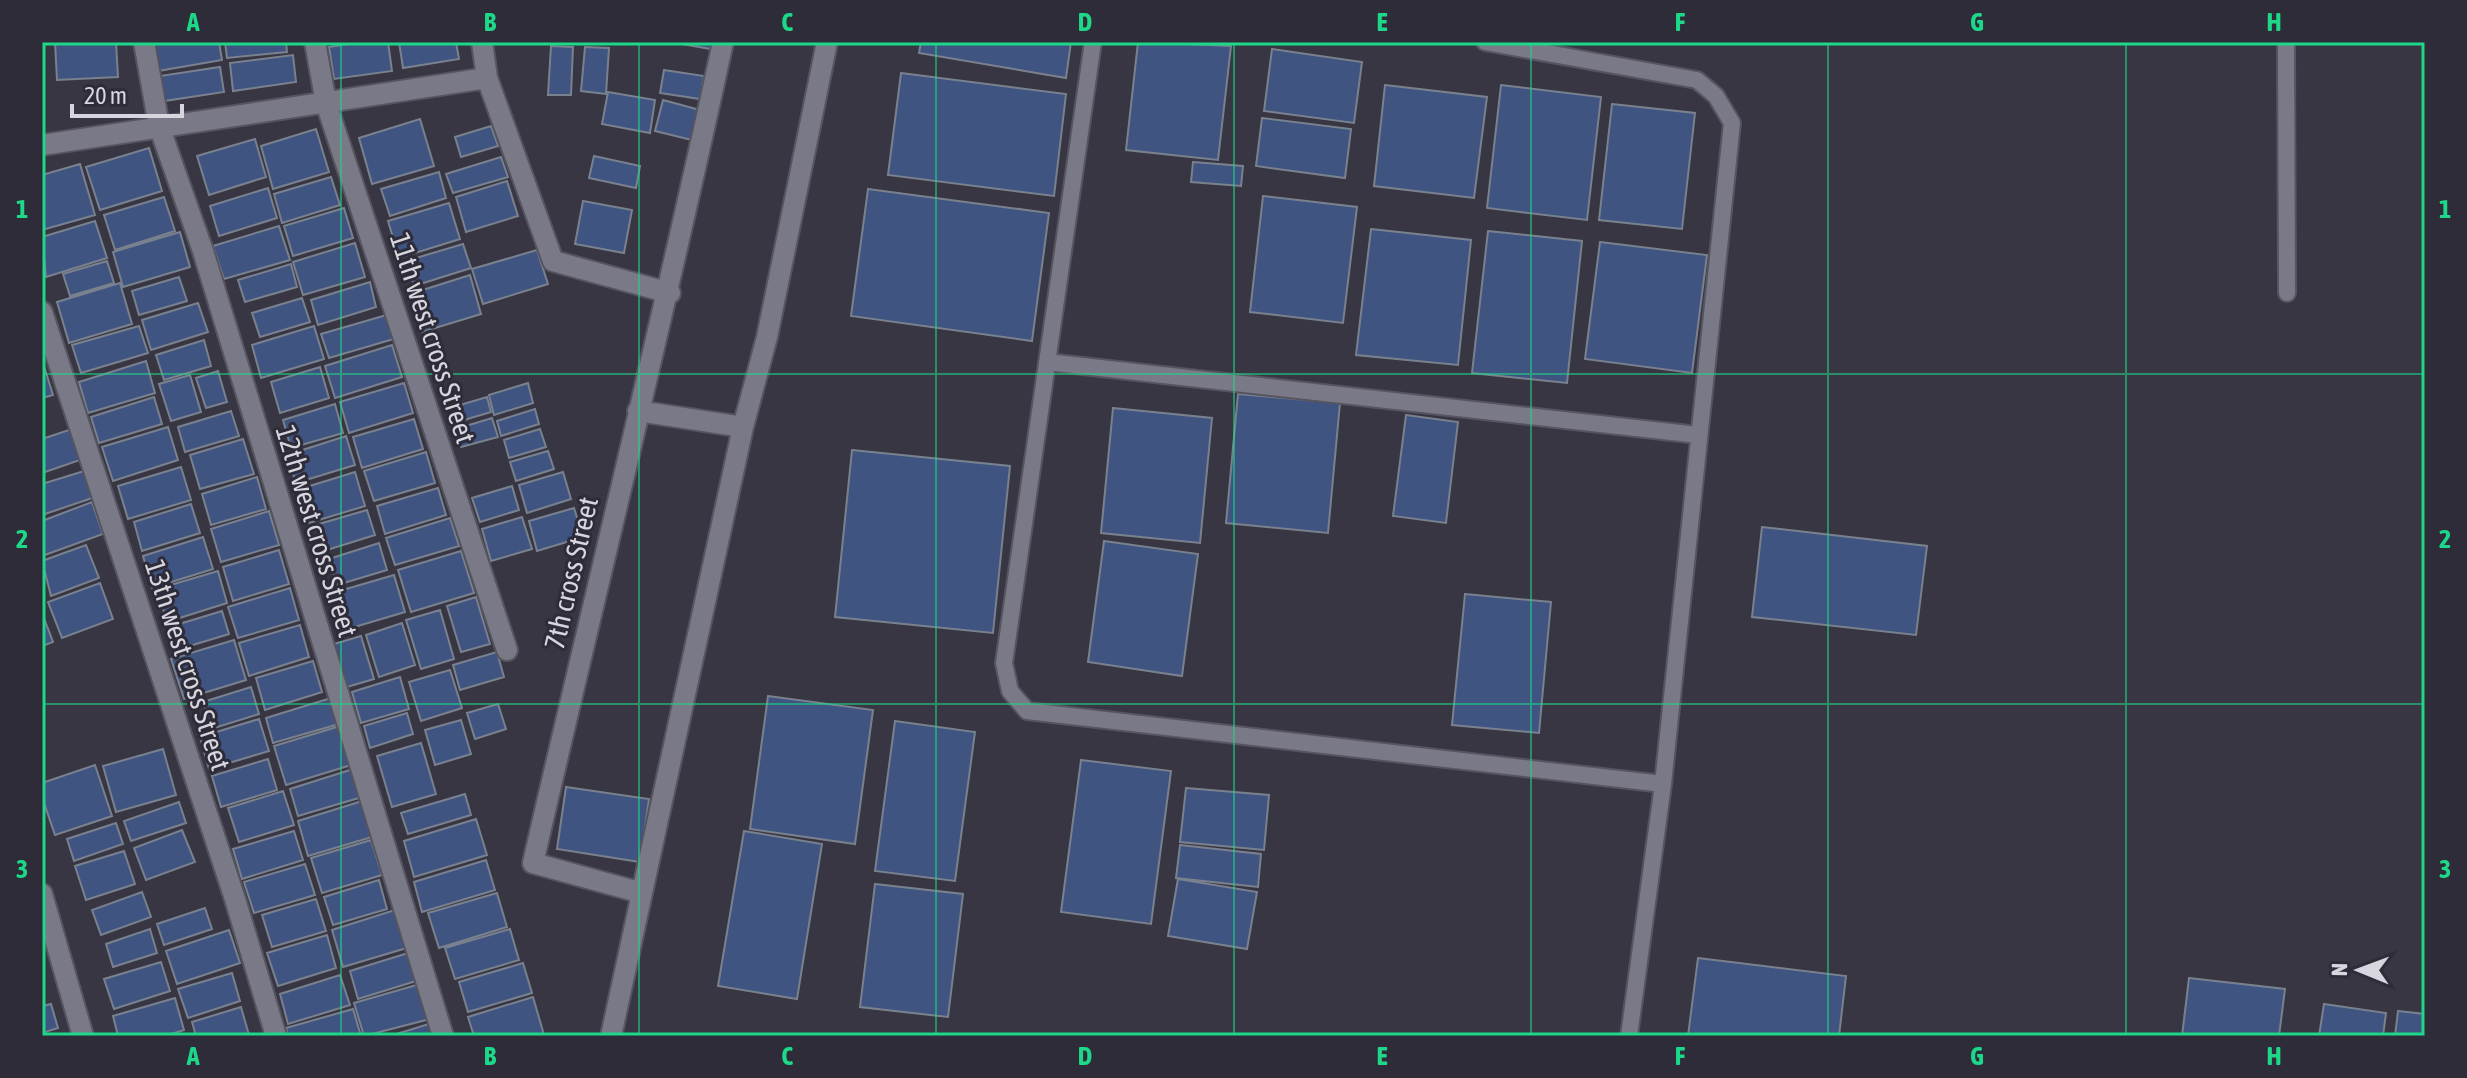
<svg xmlns="http://www.w3.org/2000/svg" width="2467" height="1078" font-family="'Asap Condensed',sans-serif">
	<rect width="100%" height="100%" fill="#373642"/>
	<path fill="#3f5481" stroke="#7a818e" stroke-width="2" d="M55,42h61l2,35 -61,3z
		M219,42l3,18 -64,11 -4,-28z
		M225,42h61l1,10 -60,6z
		M361,42h27l4,29 -58,8 -5,-32z
		M399,42h57l3,17 -56,9z
		M671,42h46l-1,8z
		M921,42h150l-5,36 -147,-25z
		M1138,42l93,4 -13,114 -92,-10z
		M551,46l22,1 -2,48h-23z
		M585,47l24,1 -3,46 -25,-3z
		M1272,49l90,13 -8,61 -90,-12z
		M293,55l3,27 -63,9 -3,-28z
		M220,67l4,25 -60,9 -4,-25z
		M664,70l40,6 -4,23 -40,-6z
		M901,73l165,21 -12,102 -166,-21z
		M1385,85l102,12 -13,101 -100,-12z
		M1501,85l100,12 -14,123 -100,-12z
		M608,92l47,8 -5,33 -48,-9z
		M663,100l37,10 -8,30 -37,-9z
		M1612,104l83,9 -13,116 -83,-9z
		M1262,118l89,11 -6,49 -89,-12z
		M420,119l14,47 -62,18 -13,-46z
		M491,126l7,20 -37,11 -6,-20z
		M316,129l13,43 -56,17 -12,-43z
		M255,139l11,38 -57,18 -12,-39z
		M149,148l13,43 -62,19 -14,-43z
		M594,156l46,10 -4,22 -47,-10z
		M501,157l7,20 -55,16 -7,-19z
		M1193,162l50,4 -2,20 -50,-4z
		M80,164l15,51 -53,15v-55z
		M439,172l7,26 -56,18 -9,-27z
		M331,177l9,28 -58,18 -8,-29z
		M507,181l11,35 -52,16 -10,-35z
		M268,188l9,30 -58,18 -9,-30z
		M868,189l181,24 -17,128 -181,-25z
		M1263,196l94,11 -14,116 -93,-11z
		M164,197l11,34 -60,19 -11,-35z
		M583,201l49,9 -8,43 -49,-9z
		M449,203l11,36 -61,19 -11,-37z
		M344,208l9,30 -60,18 -9,-30z
		M95,221l12,37 -61,19 -4,-40z
		M279,226l11,34 -66,19 -11,-33z
		M1371,229l100,11 -13,125 -102,-10z
		M1488,231l94,10 -15,142 -95,-10z
		M180,232l10,35 -67,20 -10,-35z
		M1600,242l107,13 -15,118 -107,-14z
		M355,243l10,34 -62,18 -10,-33z
		M463,244l8,24 -57,18 -8,-25z
		M537,250l11,34 -65,20 -11,-35z
		M107,261l7,22 -44,13 -7,-22z
		M291,264l6,23 -52,15 -7,-22z
		M470,275l11,39 -59,18 -12,-38z
		M179,277l8,24 -48,14 -7,-24z
		M370,282l6,25 -58,18 -7,-25z
		M120,283l12,41 -63,19 -12,-41z
		M302,298l8,24 -50,15 -8,-24z
		M198,303l10,29 -57,18 -9,-30z
		M390,314l7,24 -68,20 -8,-24z
		M139,326l9,27 -67,20 -9,-28z
		M314,326l10,33 -63,19 -9,-33z
		M204,340l7,26 -47,14 -8,-25z
		M392,345l10,32 -67,21 -10,-32z
		M146,361l9,32 -67,20 -9,-31z
		M44,366l9,29 -11,3v-31z
		M320,367l9,31 -49,15 -9,-31z
		M218,371l9,31 -21,6 -10,-30z
		M190,375l11,37 -30,9 -12,-37z
		M404,383l9,30 -64,20 -9,-31z
		M528,383l5,20 -39,12 -5,-20z
		M1238,394l102,9 -12,130 -102,-10z
		M154,397l8,27 -63,19 -8,-26z
		M487,397l4,15 -37,11 -4,-15z
		M335,404l8,29 -52,15 -8,-28z
		M1113,408l99,10 -12,125 -99,-10z
		M535,409l4,15 -38,12 -4,-15z
		M231,411l8,25 -54,16 -7,-25z
		M1406,415l52,7 -12,101 -53,-7z
		M492,418l6,19 -37,10 -5,-18z
		M414,419l9,30 -61,19 -9,-31z
		M168,427l10,33 -65,21 -11,-34z
		M72,429l11,30 -41,14v-34z
		M540,429l6,18 -37,11 -5,-18z
		M346,436l9,29 -59,18 -9,-28z
		M243,439l11,35 -54,15 -10,-34z
		M852,450l158,16 -17,167 -158,-16z
		M548,451l6,18 -38,12 -6,-19z
		M426,452l9,31 -61,18 -10,-30z
		M181,467l10,33 -63,19 -10,-33z
		M84,471l8,27 -50,17v-31z
		M355,472l10,34 -56,17 -9,-34z
		M563,472l8,27 -44,14 -8,-28z
		M257,477l9,32 -55,16 -9,-31z
		M512,486l7,24 -39,12 -8,-24z
		M438,488l8,27 -61,19 -8,-28z
		M92,502l11,32 -61,22v-35z
		M191,504l9,29 -58,18 -8,-29z
		M574,508l9,29 -46,14 -8,-30z
		M367,510l8,25 -48,15 -8,-26z
		M269,511l10,34 -58,17 -10,-33z
		M522,517l10,32 -41,12 -9,-32z
		M450,518l9,28 -64,19 -9,-27z
		M1762,527l165,19 -11,89 -164,-18z
		M203,537l10,32 -61,19 -9,-32z
		M1104,541l94,13 -16,122 -94,-14z
		M379,543l8,27 -50,15 -8,-26z
		M86,545l13,33 -48,18 -9,-35z
		M279,550l10,34 -56,17 -10,-34z
		M461,551l13,42 -63,19 -13,-42z
		M218,571l9,32 -60,19 -10,-33z
		M394,575l11,37 -64,19 -12,-37z
		M100,583l13,36 -51,19 -14,-36z
		M290,588l9,32 -61,18 -10,-31z
		M1465,594l86,8 -12,131 -87,-8z
		M476,597l14,47 -29,8 -14,-46z
		M440,610l14,49 -33,10 -15,-49z
		M222,611l7,23 -46,14 -7,-23z
		M42,613l11,29 -11,4z
		M402,623l13,42 -36,12 -13,-42z
		M300,625l9,32 -60,19 -10,-33z
		M361,636l13,43 -27,8 -13,-43z
		M234,640l12,40 -62,19 -13,-40z
		M497,652l7,25 -44,13 -7,-25z
		M313,661l9,31 -57,18 -9,-32z
		M450,670l12,38 -41,13 -12,-39z
		M400,677l9,32 -48,14 -9,-31z
		M251,687l8,27 -48,15 -8,-27z
		M768,696l105,14 -18,134 -105,-15z
		M331,698l8,26 -66,19 -7,-25z
		M498,704l8,25 -31,10 -8,-26z
		M407,713l6,21 -43,14 -6,-22z
		M259,719l10,32 -60,18 -9,-32z
		M461,720l10,34 -36,11 -10,-35z
		M895,721l80,11 -20,149 -80,-10z
		M340,726l11,39 -65,20 -12,-39z
		M421,743l15,51 -44,13 -15,-51z
		M163,749l13,46 -60,17 -13,-46z
		M268,759l9,31 -56,17 -9,-31z
		M1081,760l90,11 -20,153 -90,-12z
		M95,765l17,51 -57,19 -13,-38v-14z
		M353,769l9,28 -64,19 -8,-27z
		M566,787l83,12 -9,63 -83,-13z
		M1186,788l83,7 -5,55 -84,-8z
		M283,791l11,34 -55,17 -11,-34z
		M465,794l6,21 -63,19 -7,-21z
		M362,801l10,36 -64,19 -10,-35z
		M179,802l7,21 -55,18 -7,-20z
		M476,819l11,36 -73,22 -10,-36z
		M116,823l7,21 -49,17 -7,-22z
		M182,830l13,32 -49,18 -12,-32z
		M294,831l9,29 -61,19 -9,-30z
		M744,831l78,13 -25,155 -79,-13z
		M371,840l11,35 -60,18 -11,-35z
		M1180,845l81,9 -3,33 -82,-9z
		M124,851l11,33 -49,16 -11,-34z
		M486,860l9,30 -73,22 -8,-30z
		M305,864l10,31 -61,18 -10,-31z
		M1178,879l79,13 -10,57 -79,-13z
		M379,880l8,29 -54,16 -9,-28z
		M875,884l88,10 -15,123 -88,-10z
		M142,892l9,25 -50,18 -9,-25z
		M497,893l10,34 -68,21 -11,-35z
		M316,899l10,32 -54,16 -10,-32z
		M205,908l7,21 -48,16 -7,-21z
		M398,909l12,38 -67,20 -11,-37z
		M150,929l7,24 -44,14 -7,-23z
		M510,929l9,31 -64,19 -10,-31z
		M229,930l11,33 -63,21 -11,-33z
		M327,935l9,33 -58,18 -11,-33z
		M408,953l8,28 -58,18 -8,-28z
		M1698,958l148,18 -7,60h-151z
		M161,962l9,29 -56,18 -10,-30z
		M523,963l9,30 -64,19 -9,-30z
		M232,973l8,28 -52,17 -10,-29z
		M340,975l10,30 -62,19 -8,-30z
		M2189,978l96,11 -6,47h-97z
		M420,984l10,35 -66,17 -10,-33z
		M533,997l11,38 -70,1 -6,-19z
		M175,998l9,32 -19,6h-47l-5,-20z
		M51,1004l7,24 -16,5v-27z
		M2324,1004l62,9 -3,23h-64z
		M241,1007l8,28 -53,1 -4,-14z
		M353,1009l8,27h-73l-2,-8z
		M2398,1011l27,3v22h-30z
		M432,1023l4,13h-46z"/>
	<g fill="none" stroke-linecap="round" stroke-linejoin="round">
		<defs>
			<path id="lane" d="M1093,42l-89,621 6,28 17,20 636,73
				M1485,42l212,38 19,16 16,27 -69,661 -34,252
				M2286,42l1,251
				M1047,362l651,73"/>
			<path id="street" d="M144,42l15,84 44,125 240,785
				M315,42l11,61 181,547
				M482,42l5,36 66,183 117,32
				M42,145l445,-67
				M42,312l193,587 41,137
				M638,411l105,16 24,-90 60,-295
				M642,893l101,-466
				M42,894l41,142
				M611,1036l31,-143 -109,-30c63,-274 131,-546 190,-821"/>
		</defs>
		<use href="#lane" stroke="#56545f" stroke-width="20"/>
		<use href="#street" stroke="#56545f" stroke-width="24"/>
		<use href="#lane" stroke="#7a7987" stroke-width="16"/>
		<use href="#street" stroke="#7a7987" stroke-width="20"/>
	</g>
	<path fill="none" stroke="#1dd888" stroke-width="2" stroke-opacity="0.55" d="M341,42v994M639,42v994M936,42v994M1234,42v994M1531,42v994M1828,42v994M2126,42v994M42,374h2383M42,704h2383"/>
	<g text-anchor="middle" stroke-width="6" stroke-linejoin="round" paint-order="stroke">
		<g font-size="28" fill="#d7d6de" stroke="#2d2c38">
			<text transform="translate(433 338) rotate(72)" y="10">11th west cross Street</text>
			<text transform="translate(317 531) rotate(73)" y="10">12th west cross Street</text>
			<text transform="translate(571 573) rotate(-77)" y="10">7th cross Street</text>
			<text transform="translate(188 665) rotate(72)" y="10">13th west cross Street</text>
		</g>
	</g>
	<rect width="2467" height="1078" fill="none" stroke="#2d2c38" stroke-width="88"/>
	<g transform="translate(2359 970) rotate(271)" stroke="#2d2c38" stroke-width="6" paint-order="stroke">
	<path d="M0-6L14 30L0 20L-14 30Z" fill="#d7d6de"/>
	<text y="-12" font-size="22" font-weight="bold" text-anchor="middle" fill="#d7d6de">N</text>
	</g>
	<path d="M72 104v12h110v-12" fill="none" stroke="#d7d6de" stroke-width="4"/>
	<text x="84" y="104" font-size="24" fill="#d7d6de" stroke="#2d2c38" stroke-width="6" paint-order="stroke">20 m</text>
	<rect x="44" y="44" width="2379" height="990" fill="none" stroke="#1dd888" stroke-width="3"/>
	<g font-size="26" text-anchor="middle" font-weight="bold" fill="#1dd888">
		<text x="193" y="31">A</text>
		<text x="490" y="31">B</text>
		<text x="787" y="31">C</text>
		<text x="1085" y="31">D</text>
		<text x="1382" y="31">E</text>
		<text x="1680" y="31">F</text>
		<text x="1977" y="31">G</text>
		<text x="2274" y="31">H</text>
		<text x="22" y="218">1</text>
		<text x="2445" y="218">1</text>
		<text x="22" y="548">2</text>
		<text x="2445" y="548">2</text>
		<text x="22" y="878">3</text>
		<text x="2445" y="878">3</text>
		<text x="193" y="1065">A</text>
		<text x="490" y="1065">B</text>
		<text x="787" y="1065">C</text>
		<text x="1085" y="1065">D</text>
		<text x="1382" y="1065">E</text>
		<text x="1680" y="1065">F</text>
		<text x="1977" y="1065">G</text>
		<text x="2274" y="1065">H</text>
	</g>
</svg>
